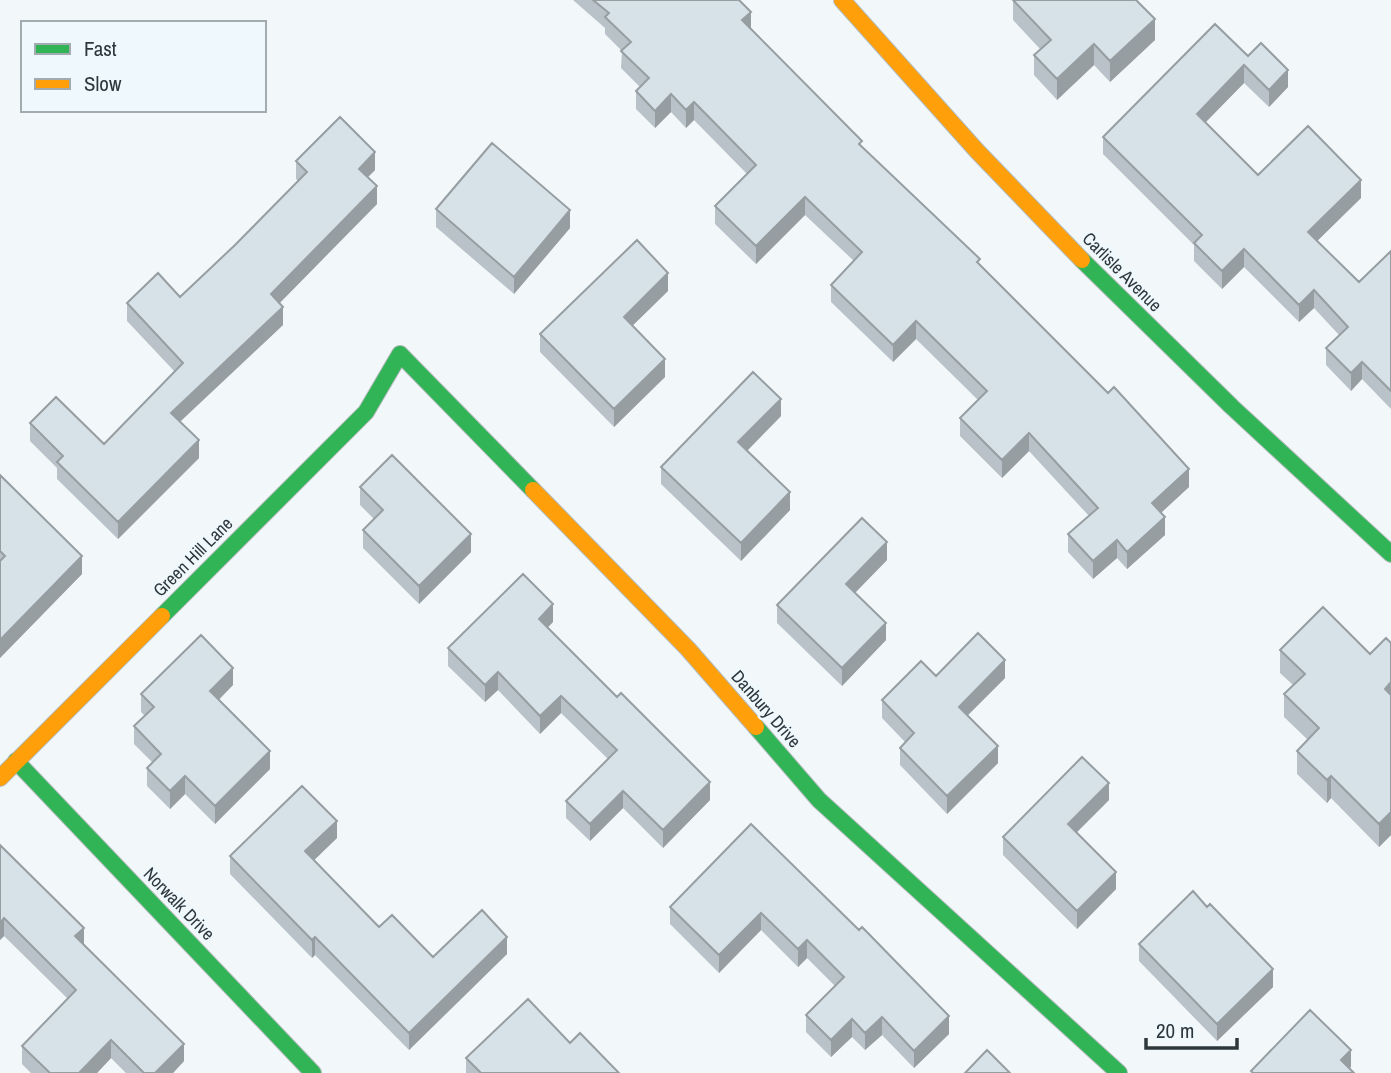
<svg xmlns="http://www.w3.org/2000/svg" width="1391" height="1073" font-family="'Archivo Narrow',sans-serif">
	<rect width="100%" height="100%" fill="#f2f8fa"/>
	<g fill="none" stroke-linecap="round" stroke-linejoin="round">
		<defs>
			<path id="fast" d="M1082,260l150,147 159,147
				M162,616l204,-204 34,-58 133,136
				M756,727l63,73 300,273
				M16,761l297,312"/>
			<path id="slow" d="M842,0l135,151 105,109
				M533,490l155,159 68,78
				M0,778l162,-162"/>
		</defs>
		<use href="#fast" stroke="#b3babd" stroke-width="18"/>
		<use href="#slow" stroke="#b3babd" stroke-width="18"/>
		<use href="#fast" stroke="#30b455" stroke-width="16"/>
		<use href="#slow" stroke="#ff9f0a" stroke-width="16"/>
	</g>
	<path fill="#b9c2c8" d="M573,0h166l12,28 111,119 118,118 209,222 -28,26 4,22 -38,34 -10,-11 -24,21 -25,-27v-18l21,-18 -60,-65 -27,27 -42,-42v-18l18,-18 -62,-61 -23,23 -62,-60v-17l23,-24 -49,-46 -49,49 -41,-40v-18l32,-32 -53,-54 -8,8 -15,-16 -16,16 -19,-19v-18l4,-4 -19,-19 1,-17 -17,-17v-6z
		M1013,0l142,40 -45,42 -16,-17 -37,35 -23,-25v-20l6,-6 -27,-29z
		M1248,56l40,31 -19,20 -25,-24 -38,39 52,53 103,23 -44,43 42,41 32,-31v158l-29,-30 -11,12 -25,-26v-17l13,-13 -25,-27 -15,14 -55,-55 -22,22 -28,-28v-16l-91,-91v-17z
		M296,161l79,9 -7,7 9,27 -98,99 4,22 -103,97 19,36 -81,81 -61,-60v-11l-27,-27v-18l74,21 71,-72 -48,-51v-18l53,-6 55,-52 63,-64 -2,-2z
		M436,209l134,19 -56,66 -78,-67z
		M668,291l-36,35 33,51 -51,50 -74,-75v-18z
		M781,416l-34,35 43,59 -49,51 -80,-77v-17z
		M0,475l82,99 -82,84z
		M360,487l111,65 -52,52 -56,-56v-18l11,-11 -14,-14z
		M887,560l-32,33 31,47 -44,46 -65,-63v-18z
		M1323,607l68,228 -12,12 -48,-49 -4,5 -30,-29v-23l11,-11 -24,-23v-23l9,-9 -13,-12v-23z
		M553,622l-5,5 162,173 -47,48 -40,-40 -33,33 -24,-23v-17l42,-42 -47,-46 -21,21 -42,-44 -13,12 -37,-36v-18z
		M936,676l69,2 -37,37 30,48 -51,51 -47,-49v-17l5,-6 -23,-24v-18z
		M233,685l-14,15 51,69 -55,55 -30,-30 -15,15 -23,-23v-18l6,-5 -19,-19v-18l11,-10 -4,-4v-18z
		M1109,800l-32,32 39,57 -39,40 -74,-74v-18z
		M751,824l198,210 -35,34 -32,-33 -17,15 -13,-13 -21,20 -25,-25v-17l29,-29 -28,-28 -9,9 -37,-37 -42,43 -49,-49v-17z
		M337,838l-23,22 65,67 54,30 74,-3 -98,96 -94,-95 -3,3 -82,-84v-18z
		M0,845l84,100 100,116 -11,12h-47l-15,-15 -14,15h-66l-9,-9v-18l46,-47 -64,-63 -4,4z
		M1139,944l134,43 -56,54 -78,-80z
		M570,1043l49,30h-153v-15z"/>
	<path fill="#969ea2" d="M751,12v17l-9,-9z
		M1155,19v21l-45,42v-21z
		M1094,44v21l-37,35v-21z
		M1244,65v18l-47,48v-17z
		M1288,70v17l-19,20v-17z
		M671,94v18l-16,16v-17z
		M694,102v18l-8,8v-18z
		M375,152v18l-16,16v-17z
		M1361,180v18l-53,52v-18z
		M377,186v18l-106,108v-18z
		M805,197v18l-49,49v-18z
		M570,210v18l-56,66v-17z
		M1244,249v18l-22,22v-18z
		M668,273v18l-44,43v-17z
		M1314,290v18l-15,14v-17z
		M283,307v18l-112,105v-17z
		M916,321v18l-23,23v-17z
		M665,359v18l-51,50v-18z
		M1362,362v17l-11,12v-18z
		M781,399v17l-43,44v-18z
		M1029,433v18l-27,27v-18z
		M199,440v18l-81,81v-17z
		M1189,469v18l-37,34v-18z
		M790,492v18l-49,51v-18z
		M1165,517v18l-38,34v-17z
		M471,534v18l-52,52v-18z
		M1117,540v18l-24,21v-18z
		M887,542v18l-41,42v-18z
		M82,556v18l-82,84v-18z
		M553,604v18l-14,14v-17z
		M886,623v17l-44,46v-18z
		M1005,660v18l-46,46v-17z
		M233,668v17l-23,23v-17z
		M498,672v18l-13,12v-17z
		M1391,682v23l-6,-16z
		M561,696v17l-21,21v-18z
		M998,746v17l-51,51v-18z
		M270,751v18l-55,55v-18z
		M185,776v18l-15,15v-18z
		M1331,776v22l-4,5v-23z
		M710,782v18l-47,48v-18z
		M1109,783v17l-41,41v-17z
		M623,791v17l-33,33v-17z
		M1391,812v23l-12,12v-23z
		M337,821v17l-32,31v-18z
		M1116,872v17l-39,40v-18z
		M761,913v17l-42,43v-18z
		M4,918v18l-4,4v-17z
		M84,928v17l-9,-9z
		M315,937v18l-3,3v-18z
		M507,937v17l-98,96v-17z
		M807,940v18l-9,9v-18z
		M1273,969v18l-56,54v-17z
		M949,1016v18l-35,34v-17z
		M882,1017v18l-17,15v-17z
		M852,1019v18l-21,20v-17z
		M111,1040v18l-14,15h-18z
		M184,1044v17l-11,12h-18z
		M1351,1050v17l-6,6 -4,-13z"/>
	<path fill="#d7e1e8" stroke="#969ea2" stroke-width="2" d="M593,0h146l12,12 -9,8 120,121 -3,3 121,115 -3,3 131,131 6,-6 75,82 -37,34 13,14 -38,35 -10,-12 -24,21 -25,-27 30,-26 -69,-75 -27,27 -42,-42 27,-27 -71,-70 -23,24 -62,-60 31,-33 -57,-55 -49,49 -41,-40 41,-41 -62,-63 -8,8 -15,-16 -16,17 -19,-20 13,-13 -28,-27 10,-9 -26,-25 4,-4z
		M1013,0h123l19,19 -45,42 -16,-17 -37,35 -23,-24 17,-15z
		M1215,24l33,32 13,-13 27,27 -19,20 -25,-25 -47,49 61,61 50,-49 53,54 -53,52 51,50 32,-31v140l-29,-29 -11,11 -25,-25 22,-21 -34,-37 -15,15 -55,-56 -22,22 -28,-28 8,-8 -99,-98z
		M340,117l35,35 -16,17 18,17 -106,108 12,13 -112,106 28,27 -81,82 -61,-60 6,-6 -33,-33 26,-26 48,47 79,-81 -56,-60 31,-30 22,24 55,-52 72,-73 -11,-11z
		M492,143l78,67 -56,67 -78,-68z
		M637,240l31,33 -44,44 41,42 -51,50 -74,-75z
		M753,372l28,27 -43,43 52,50 -49,51 -80,-76z
		M392,455l79,79 -52,52 -56,-56 20,-20 -23,-23z
		M0,475l82,81 -82,84v-79l5,-5 -5,-5z
		M862,518l25,24 -41,42 40,39 -44,45 -65,-63z
		M523,574l30,30 -14,15 78,78 4,-4 89,89 -47,48 -40,-39 -33,33 -24,-23 51,-51 -56,-54 -21,20 -42,-44 -13,13 -37,-37z
		M1323,607l47,47 16,-16 5,5v39l-6,7 6,6v117l-12,12 -48,-48 -4,4 -30,-29 22,-23 -35,-34 21,-20 -25,-24z
		M978,633l27,27 -46,47 39,39 -51,50 -47,-48 14,-15 -32,-33 39,-39 15,15z
		M201,635l32,33 -23,23 60,60 -55,55 -30,-30 -15,15 -23,-23 14,-14 -27,-28 20,-19 -13,-13z
		M1082,757l27,26 -41,41 48,48 -39,39 -74,-74z
		M302,786l35,35 -32,30 74,76 13,-12 41,42 49,-47 25,27 -98,96 -94,-96 -3,3 -82,-84z
		M751,824l108,106 3,-3 87,89 -35,35 -32,-34 -17,16 -13,-14 -21,21 -25,-25 38,-38 -37,-37 -9,9 -37,-36 -42,42 -49,-48z
		M0,845l84,83 -9,8 109,108 -29,29h-11l-33,-33 -32,33h-29l-28,-27 54,-56 -72,-72 -4,5z
		M1193,891l14,16 3,-3 63,65 -56,55 -78,-80z
		M528,999l42,44 10,-10 39,40h-138l-15,-15z
		M1310,1010l41,40 -10,10 13,13h-101l-2,-2z
		M987,1050l23,23h-45z"/>
	<g text-anchor="middle" stroke-width="5" stroke-linejoin="round" paint-order="stroke">
		<g font-size="18" fill="#2e383c" stroke="#eff9fd">
			<text transform="translate(1122 272) rotate(45)" y="6">Carlisle Avenue</text>
			<text transform="translate(193 557) rotate(-45)" y="6">Green Hill Lane</text>
			<text transform="translate(766 709) rotate(49)" y="6">Danbury Drive</text>
			<text transform="translate(179 904) rotate(46)" y="6">Norwalk Drive</text>
		</g>
	</g>
	<rect x="21" y="21" width="245" height="91" fill="#eff9fd" stroke="#a2acb0" stroke-width="2"/>
	<rect x="35" y="44" width="35" height="10" fill="#30b455" stroke="#a2acb0" stroke-width="2"/>
	<text x="84" y="56" font-size="21" fill="#2e383c">Fast</text>
	<rect x="35" y="79" width="35" height="10" fill="#ff9f0a" stroke="#a2acb0" stroke-width="2"/>
	<text x="84" y="91" font-size="21" fill="#2e383c">Slow</text>
	<path d="M1146 1038v10h91v-10" fill="none" stroke="#2e383c" stroke-width="3.5"/>
	<text x="1156" y="1038" font-size="21" fill="#2e383c" stroke="#eff9fd" stroke-width="5" paint-order="stroke">20 m</text>
</svg>
